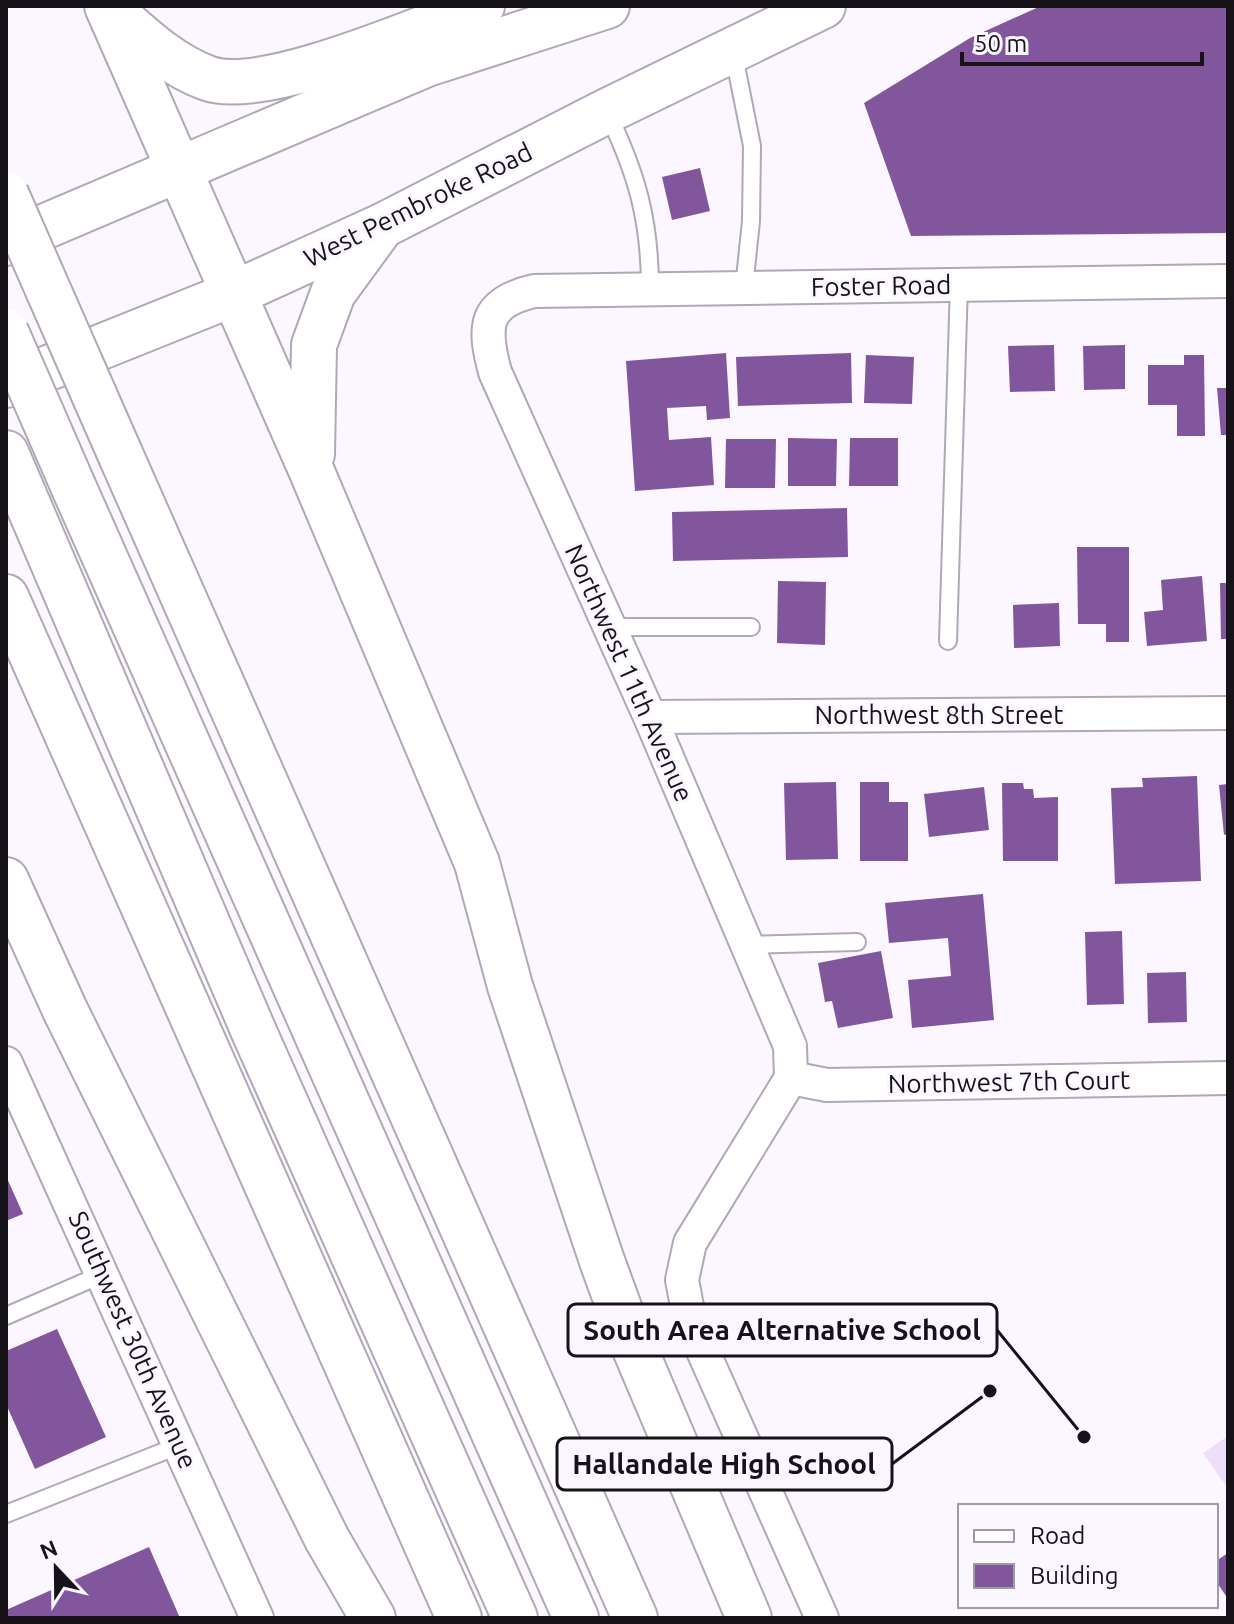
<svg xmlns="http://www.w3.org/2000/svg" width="1234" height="1624" font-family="Ubuntu,sans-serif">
	<rect width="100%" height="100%" fill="#fbf6ff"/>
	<path fill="#eddff8" d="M1228,1436v53l-25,-36z"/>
	<path fill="#81569c" d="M1041,6h187v227l-317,3 -47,-133 106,-65z
		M700,168l10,43 -38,9 -10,-43z
		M1054,345l1,46 -45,1 -2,-46z
		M1125,345v44l-41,1 -1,-44z
		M726,353l4,65 -23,2 -1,-14 -39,2 2,32 42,-3 3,48 -79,6 -9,-130z
		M851,353l1,50 -114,3 -2,-49z
		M866,355l48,2 -2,47 -48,-1z
		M1184,355h20l1,81h-28v-31h-29v-40h36z
		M1217,388h11v47h-7z
		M788,438l49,1 -1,47h-48z
		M850,438h48v48h-49z
		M726,439h50l-1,49h-50z
		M847,508l1,49 -175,4 -1,-49z
		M1077,547h52v95h-23v-18h-28z
		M1202,576l5,65 -60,5 -3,-34 19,-2 -2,-30z
		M778,581l48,1 -1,63 -48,-2z
		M1220,583h8v56h-7z
		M1059,603l1,43 -46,2 -1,-43z
		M1197,776l4,105 -86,3 -4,-96 32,-1 -1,-9z
		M836,782l2,77 -52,1 -2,-77z
		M860,782h29v20h19v59h-48z
		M1002,783h21l1,6h9l1,9 24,-1v64h-55z
		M1228,784v50l-4,1 -5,-50z
		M984,787l5,43 -60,7 -5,-43z
		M983,894l11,126 -82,8 -4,-48 43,-4 -3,-38 -59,5 -4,-40z
		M1122,931l2,73 -37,1 -2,-73z
		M881,951l12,67 -55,10 -6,-27 -7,1 -7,-39z
		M1186,972l1,50 -39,1 -1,-50z
		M6,1176l17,38 -17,7z
		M57,1329l49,108 -71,32 -29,-65v-53z
		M149,1547l31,71h-174v-8z
		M1228,1553v46l-12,-18v-20z"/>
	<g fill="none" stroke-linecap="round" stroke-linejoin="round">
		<defs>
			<path id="lane" d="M733,51l19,95 -1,75 -7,67
				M607,112c30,62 43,108 43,177
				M610,627h141
				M948,641l11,-357
				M747,945l110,-3
				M6,1316l97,-42
				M6,1514l174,-69"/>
			<path id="street" d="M650,717l578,-4
				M6,1063l251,555
				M791,1078l36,7 401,-7
				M822,1618l-132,-296 -8,-42 8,-37 101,-165 -1,-32 -140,-329 -155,-345c-12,-45 -12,-69 39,-81l694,-10"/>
			<path id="secondary" d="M6,243l421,-179 180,-58
				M6,385l227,-91 149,-68 225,-115 216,-105"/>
			<path id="highway" d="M107,6l205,466 165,391 33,123 92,275 27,74 120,283
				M118,16c27,24 54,49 89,62 56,21 215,-51 275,-72
				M6,453l248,579 261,586
				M312,454l2,-109 19,-52 49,-67
				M121,456l514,1162
				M74,488l502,1130
				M6,597l453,1021
				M6,880l59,130 262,529 46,79"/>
		</defs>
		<use href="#lane" stroke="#b0a8b7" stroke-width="20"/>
		<use href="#street" stroke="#b0a8b7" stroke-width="36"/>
		<use href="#secondary" stroke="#b0a8b7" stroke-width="48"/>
		<use href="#highway" stroke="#b0a8b7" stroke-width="48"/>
		<use href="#lane" stroke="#fff" stroke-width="16"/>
		<use href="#street" stroke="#fff" stroke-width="32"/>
		<use href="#secondary" stroke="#fff" stroke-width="44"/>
		<use href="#highway" stroke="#fff" stroke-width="44"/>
		<defs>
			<path id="highway-bridge" d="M6,194l115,262
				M6,332l68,156"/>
		</defs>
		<use href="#highway-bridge" stroke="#b0a8b7" stroke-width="48" stroke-linecap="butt"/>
		<use href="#highway-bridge" stroke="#fff" stroke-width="44"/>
	</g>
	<g text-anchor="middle" stroke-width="6" stroke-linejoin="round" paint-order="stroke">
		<g font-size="26" fill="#161318" stroke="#fbf6ff">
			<text transform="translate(418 205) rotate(-26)" y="9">West Pembroke Road</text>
			<text transform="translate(881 286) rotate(-1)" y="9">Foster Road</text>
			<text transform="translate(629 673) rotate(66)" y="9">Northwest 11th Avenue</text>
			<text x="939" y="724">Northwest 8th Street</text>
			<text transform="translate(1009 1082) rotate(-1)" y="9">Northwest 7th Court</text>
			<text transform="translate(133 1340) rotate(66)" y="9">Southwest 30th Avenue</text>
		</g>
	</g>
	<path fill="none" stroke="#161318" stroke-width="3" d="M1084 1437L997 1330M990 1391L892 1464"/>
	<g fill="#161318" stroke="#fbf6ff" stroke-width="3">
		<circle cx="1084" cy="1437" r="8"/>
		<circle cx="990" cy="1391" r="8"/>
	</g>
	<g fill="#fbf6ff" stroke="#161318" stroke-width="3">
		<rect x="568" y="1304" width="429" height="52" rx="8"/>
		<rect x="557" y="1438" width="335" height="52" rx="8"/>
	</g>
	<g font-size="28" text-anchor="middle" font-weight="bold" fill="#161318">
		<text x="782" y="1340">South Area Alternative School</text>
		<text x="724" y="1474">Hallandale High School</text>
	</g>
	<rect width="1234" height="1624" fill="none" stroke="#161318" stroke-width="16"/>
	<rect x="958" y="1504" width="260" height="104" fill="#fbf6ff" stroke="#9f9ba3" stroke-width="2"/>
	<rect x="974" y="1530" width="40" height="12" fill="#ffffff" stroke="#9f9ba3" stroke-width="2"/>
	<text x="1030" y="1544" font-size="24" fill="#161318">Road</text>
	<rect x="974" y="1564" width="40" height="24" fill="#81569c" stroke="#9f9ba3" stroke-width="2"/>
	<text x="1030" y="1584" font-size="24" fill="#161318">Building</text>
	<g transform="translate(56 1568) rotate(338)" stroke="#fbf6ff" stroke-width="6" paint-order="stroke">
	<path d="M0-6L14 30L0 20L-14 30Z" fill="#161318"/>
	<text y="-12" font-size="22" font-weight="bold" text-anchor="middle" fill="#161318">N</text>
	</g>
	<path d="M962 52v12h240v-12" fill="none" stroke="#161318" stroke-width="4"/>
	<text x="974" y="52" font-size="24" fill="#161318" stroke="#fbf6ff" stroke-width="6" paint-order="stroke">50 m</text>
</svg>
